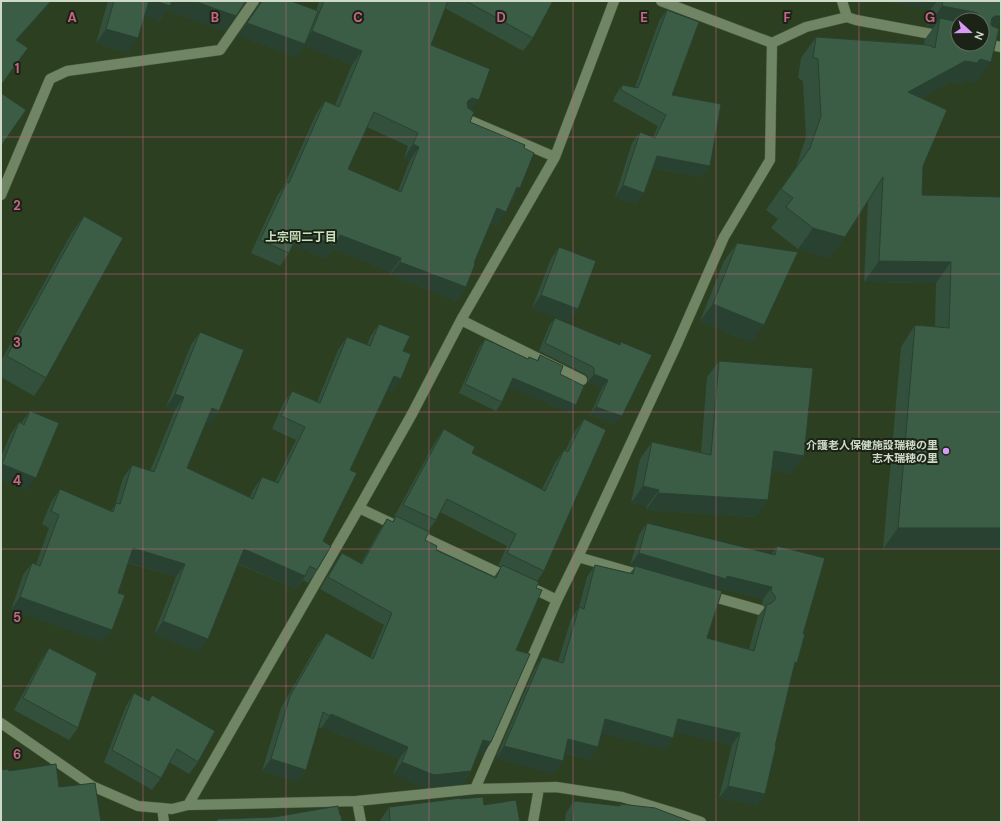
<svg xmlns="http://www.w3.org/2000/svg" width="1002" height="823" font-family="'DM Sans','Noto Sans JP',sans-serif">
	<rect width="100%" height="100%" fill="#2d3f21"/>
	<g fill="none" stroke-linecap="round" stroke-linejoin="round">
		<defs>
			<path id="minor" d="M661,1l111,42 34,-16 41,-10 9,3 102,19
				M842,1l5,16
				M982,43l19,4
				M464,118l91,39
				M1,195l49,-116 17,-8 153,-21 34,-49
				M461,320l121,60
				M359,508l38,18
				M414,533l96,45
				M578,557l66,19
				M530,587l27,13
				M707,595l53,15
				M1,723l91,63 46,20 34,3 16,-4 169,-4 118,-12 81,-2 66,10 59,18 20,7
				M475,789l82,-189 21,-43 99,-213 47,-107 46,-77 2,-117
				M357,801l4,21
				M188,805l171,-297 53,-94 49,-94 94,-163 59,-156
				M162,808l2,14
				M533,822l6,-34"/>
		</defs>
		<use href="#minor" stroke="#4d5c42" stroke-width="11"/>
		<use href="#minor" stroke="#708563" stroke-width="10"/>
	</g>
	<path fill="#33503c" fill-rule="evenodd" d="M108,1h138l-21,30 -58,-21 -7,11 -15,-6 -17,38 -32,-10z
		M262,1l54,10 3,-10h234l-20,37 -10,13 -78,-43 -14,37 48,55 -8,10 -1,12 54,26 -4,40 -8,12 -15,26 -7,-3 -16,40 -8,24 -9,14 -67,-26 1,-3 -58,-23 -7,10 -33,-14 -4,8 -9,13 -29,-13 26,-57 7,-10 32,-72 9,-13 10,4 17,-40 -48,-19 -8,11 -58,-22zM367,127l41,19 -4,12 6,2 -12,31 -50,-22z
		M884,1h117v21h-3l-3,5 -19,56 -11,-3 -3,4 -12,-2 -29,16 2,68 -1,29 79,2v352h-118l18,-202 14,-22 20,2 1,-44 -72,-1 4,-81 -23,36 -15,21 -32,-9 -27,-21 7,-9 -12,-9 30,-43 10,-30 -3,-56 -5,-3 3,-20 15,-21 108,7 1,-5 8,-11 -6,-1 3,-17zM958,20h24l-24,24z
		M667,10l5,85 30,82 -49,-9 -9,25 -8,11 -21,-7 17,-54 8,-11 13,5 5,-11 -45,-25 2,-5 7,-11 13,2 24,-66z
		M84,216l-38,162 -12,18 -33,-19v-16l70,-127z
		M737,243l15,100 -52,-22 24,-60z
		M559,247l19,62 -9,13 -37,-14 19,-49z
		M555,318l64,27 2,-3 -5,82 -26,-9 12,-27 -14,-6v-5l-3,-3 -46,-23 10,-25z
		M379,324l24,27 -2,28 -9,13 -5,-2 -37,80 -27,71 -6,29 -9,13 -5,-3 -7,9 -58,-25 -39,88 -45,-18 22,-57 -48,-14 -10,30 -15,49 -92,-32 12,-35 9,-12 4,1 13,-36 -7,-4 9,-22 9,-13 51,22 4,-6 8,-27 9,-13 18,6 25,-61 -9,-3 25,-62 9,-13 19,79 -9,13 -4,-2 -19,46 63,29 3,-7 9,-13 13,5 21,-42 -24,-11 11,-25 9,-13 25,11 21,-52 9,-13 20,8 3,-8z
		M485,339l42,20 2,-2 8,3 3,-5 20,19 10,39 -61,-26 -7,15 -6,9 -37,-18 20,-45z
		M719,361l73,112 -20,-3 -16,47 -110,-7 1,-4 -16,-3 9,-44 12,-17 49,10 6,-75z
		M30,411l-3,79 -26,-11v-22l9,-22 9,-13 2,1z
		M584,419l-40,152 -7,10 -1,7 -20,62 -25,92 -8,13 -5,-2 -7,18 -8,13 -38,4 -32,-14 6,-15 -77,-32 -1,1 -3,-1 -12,43 -9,12 -35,-11 19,-63 36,-63 9,-12 44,25 14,-33 -64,-36 14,-24 8,-12 19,10 18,-32 8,-12 5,3 3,-4 -1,-1 41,-75 9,-13 28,24 70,36 13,-26 9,-13 1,1 10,-20zM440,512l67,34 -9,20 3,1 -7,10 -58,-27 -11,-10 3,-9 8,-11z
		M647,523l124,32 6,-9 16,123 -18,77 -10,48 -8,12 -38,-8 13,-53 -57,-13 -2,6 -8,12 -63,-17 -12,27 -25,-7 -11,21 -58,-16 38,-88 8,-13 16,5 13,-43 8,-12 8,-30 8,-12 35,8 5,-6 -5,-2 9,-30zM719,588l44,11 -1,5 3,3 -7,9 -9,33 -42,-11 11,-48z
		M49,648l29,80 -9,12 -55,-30 27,-50z
		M134,693l14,8 4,-6 46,67 -9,12 -20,-12 -8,16 -9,12 -48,-28 22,-56z
		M460,799l24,6 36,17h-139v-3l8,-12z
		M574,801l45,5 2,-2 71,18h-127l1,-9z"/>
	<path fill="#294131" d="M51,1h2l-46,51 9,-12z
		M148,1h46l42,15 -11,15 -58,-21 -7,11 -21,-8z
		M884,1h53l-7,9z
		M942,6l32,6 -6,8h-10v12l-18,-14 -7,10 -6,-1z
		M1001,10v12h-3l-10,16 4,-20z
		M247,23l56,21 9,-13 50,20 -10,14 -48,-19 -8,11 -58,-22z
		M106,29l32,9 -10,15 -32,-10z
		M980,59l11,3 -15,21 -11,-3 -3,4 -12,-2 -57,31 15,-21 57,-31z
		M472,98l7,2 -10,13h-9l9,-13z
		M413,144l6,3 -9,13 -6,-2z
		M657,156l53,10 -8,11 -53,-10z
		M623,185l21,8 -8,11 -21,-7z
		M517,187l3,1 -10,14z
		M497,208l9,4 -9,14 -10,-5z
		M813,228l32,9 -15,21 -32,-9z
		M300,230l40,5 61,23 -10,14 -58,-23 -7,10 -36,-15z
		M879,261l72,1 -15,21 -72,-1z
		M400,262l66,25 -9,14 -67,-26z
		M541,295l37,14 -9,13 -37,-14z
		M713,304l51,21 -12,18 -52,-22z
		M594,374l14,6 -6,8 -14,-6z
		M394,376l7,3 -9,13 -7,-3z
		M513,378l63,27 -6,8 -63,-26z
		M175,394l9,3 -9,13 -9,-3z
		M596,407l26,9 -6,8 -26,-9z
		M212,408l7,3 -9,13 -7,-3z
		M774,451l30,5 -12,17 -30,-5z
		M2,464l34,14 -9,12 -26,-11v-14z
		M643,486l16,4 -12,16 -16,-3z
		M658,493l110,7 -12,17 -110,-7z
		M898,528h103v21h-118z
		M133,548l52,16 -9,13 -52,-16z
		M244,549l61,27 -9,13 -61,-27z
		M639,553l133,34 -9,12 -44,-11 -2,3 -87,-26z
		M20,597l92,33 -9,12 -92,-32z
		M163,621l45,18 -9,13 -45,-18z
		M795,662l2,1 -8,12z
		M331,714l77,33 -9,12 -77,-32z
		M605,719l68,19 -8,12 -68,-18z
		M678,719l62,14 -8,12 -62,-14z
		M568,739l30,8 -8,13 -30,-9z
		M483,740l8,2 -8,13 -8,-3z
		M504,746l59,15 -9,13 -58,-16z
		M271,759l35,11 -9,12 -35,-11z
		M402,762l69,9 -8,13 -38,4 -32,-14z
		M728,786l37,8 -8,12 -38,-8z"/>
	<path fill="#3b5d46" stroke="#294131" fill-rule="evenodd" d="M1,1h50l-35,39 12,8 -27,37z
		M114,1h35l-11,37 -32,-9z
		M156,1h16l-2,5z
		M194,1h52l-10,15z
		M262,1h29l27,10 -13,33 -58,-21z
		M324,1h124l-17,44 59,24 -11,31 -7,-2 -3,2 -2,2 1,6 6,4 -4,10 55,23 -1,3 10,5 -14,35 -3,-1 -11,25 -9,-4 -23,55 1,1 -9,23 -66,-25 1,-4 -61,-23 -5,11 -35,-16 -11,23 -29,-13 27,-58 2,1 36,-82 14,6 23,-56 -50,-20zM374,112l44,21 -5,11 6,3 -18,45 -53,-23z
		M466,1h87l-20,37z
		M943,1h58v15h-6l-3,2 -1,6 1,2 7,3 -8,33 -11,-3 -3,4 -12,-2 -57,31 39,18 -24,56 -1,29 79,2v331h-103l17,-203 34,3 2,-66 -72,-1 4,-84 -38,60 -32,-9 -27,-21 7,-9 -12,-9 29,-41 11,-32 -3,-57 -5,-2 3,-20 112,8 7,3 5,-30 18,4v22h24v-24h-3v-5l-2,-2 -3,-1 -32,-6z
		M667,10l32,12 -27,73 49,9 -11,62 -53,-10 -13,37 -21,-8 17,-53 15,6 11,-23 -45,-25 1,-5 16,3z
		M1,93l25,17 -25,36z
		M84,216l39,22 -77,140 -39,-22z
		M737,243l61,9 -34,73 -51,-21z
		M559,247l37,14 -18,48 -37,-14z
		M555,318l65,27 1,-3 31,13 -30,61 -26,-9 12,-27 -14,-6v-6l-3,-2 -46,-23z
		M379,324l31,12 -7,15 8,3 -10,25 -7,-3 -44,94 7,3 -34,68 8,5 -14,24 -7,-4 -5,10 -61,-27 -36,90 -45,-18 22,-57 -52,-16 -15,45 7,2 -13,35 -92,-33 12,-34 8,3 19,-51 -8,-4 9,-22 53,23 3,-9 4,1 12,-39 22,7 30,-75 -9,-3 25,-62 44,18 -25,61 -7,-3 -25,60 66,31 9,-22 16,6 27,-56 -24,-11 11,-25 28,12 27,-66 23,9z
		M485,339l43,20 1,-2 9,4 2,-6 23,11 -3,8 24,12 -8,19 -63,-27 -11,24 -37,-18z
		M719,361l94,7 -9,88 -30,-5 -6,49 -110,-7 1,-3 -16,-4 9,-44 59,13z
		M30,411l29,12 -23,55 -34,-14 17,-42 5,3z
		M584,419l22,11 -62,141 -37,-18 9,-19 -69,-35 -11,21 -33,-15 41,-76 31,18 -3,6 73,38 19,-41 4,2z
		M396,516l33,16 -4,8 12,6 -1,4 60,28 6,-13 37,17 -3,6 6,2 -26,60 14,4 -39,88 -8,-2 -12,31 -37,4 -32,-13 6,-15 -77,-33 -1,2 -7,-4 -17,58 -35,-11 19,-63 36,-63 47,26 19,-46 -64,-36 14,-24 20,11 25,-45 6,3z
		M647,523l128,32 2,-9 48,12 -22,76h2l-8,29 -2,-1 -20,84h1l-11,48 -37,-8 12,-53 -62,-14 -5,19 -68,-19 -7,28 -30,-8 -5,22 -59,-15 38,-89 21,6 16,-56 5,2 11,-44 38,9 2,-8 87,25 -15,47 47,13 13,-47h3l5,-4v-4l-2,-3 -2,-1 1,-5 -45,-11 -1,3 -87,-26z
		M49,648l48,25 -19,55 -55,-30z
		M134,693l15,8 3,-6 63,36 -17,31 -21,-13 -16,29 -49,-28z
		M56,764l3,23 36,-4 6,39h-100v-52l7,-1 1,2z
		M483,797l1,8 32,-5 4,22h-130l-1,-15 72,-9 -1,1z
		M574,801l46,5 1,-2 34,4 37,14h-120z
		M338,806l2,9h1l1,7h-125v-3l57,-2z"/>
	<path fill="none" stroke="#c76687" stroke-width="1" stroke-opacity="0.55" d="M143,1v821M286,1v821M429,1v821M573,1v821M716,1v821M859,1v821M1,137h1000M1,274h1000M1,412h1000M1,549h1000M1,686h1000"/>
	<circle fill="#d99af7" stroke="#1b2316" stroke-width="1.5" cx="946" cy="451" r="4"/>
	<g text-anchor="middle" stroke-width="4" stroke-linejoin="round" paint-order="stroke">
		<g font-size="11" font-weight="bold" fill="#cfdbc8" stroke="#1b2316" text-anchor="end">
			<text x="938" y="449">介護老人保健施設瑞穂の里<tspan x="938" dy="13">志木瑞穂の里</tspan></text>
		</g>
		<g font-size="12" font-weight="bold" fill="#cae2bd" stroke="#1b2316">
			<text x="301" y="241">上宗岡二丁目</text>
		</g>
	</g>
	<g font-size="13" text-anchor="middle" font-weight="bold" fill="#c76687" stroke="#1b2316" stroke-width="4" stroke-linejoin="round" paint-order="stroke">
		<text x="72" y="22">A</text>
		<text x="215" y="22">B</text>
		<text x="358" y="22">C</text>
		<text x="501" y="22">D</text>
		<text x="644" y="22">E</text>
		<text x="787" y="22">F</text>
		<text x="930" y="22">G</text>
		<text x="17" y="73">1</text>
		<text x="17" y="210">2</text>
		<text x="17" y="347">3</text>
		<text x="17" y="485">4</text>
		<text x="17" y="622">5</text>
		<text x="17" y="759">6</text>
	</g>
	<rect width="1002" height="823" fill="none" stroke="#cfdbc8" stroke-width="4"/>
	<g transform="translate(970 32) rotate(111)"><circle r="19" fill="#1b2316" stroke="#636d5d"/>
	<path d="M0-3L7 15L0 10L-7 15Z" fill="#d99af7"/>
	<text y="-6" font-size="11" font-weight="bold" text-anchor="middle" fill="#cfdbc8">N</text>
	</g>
</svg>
